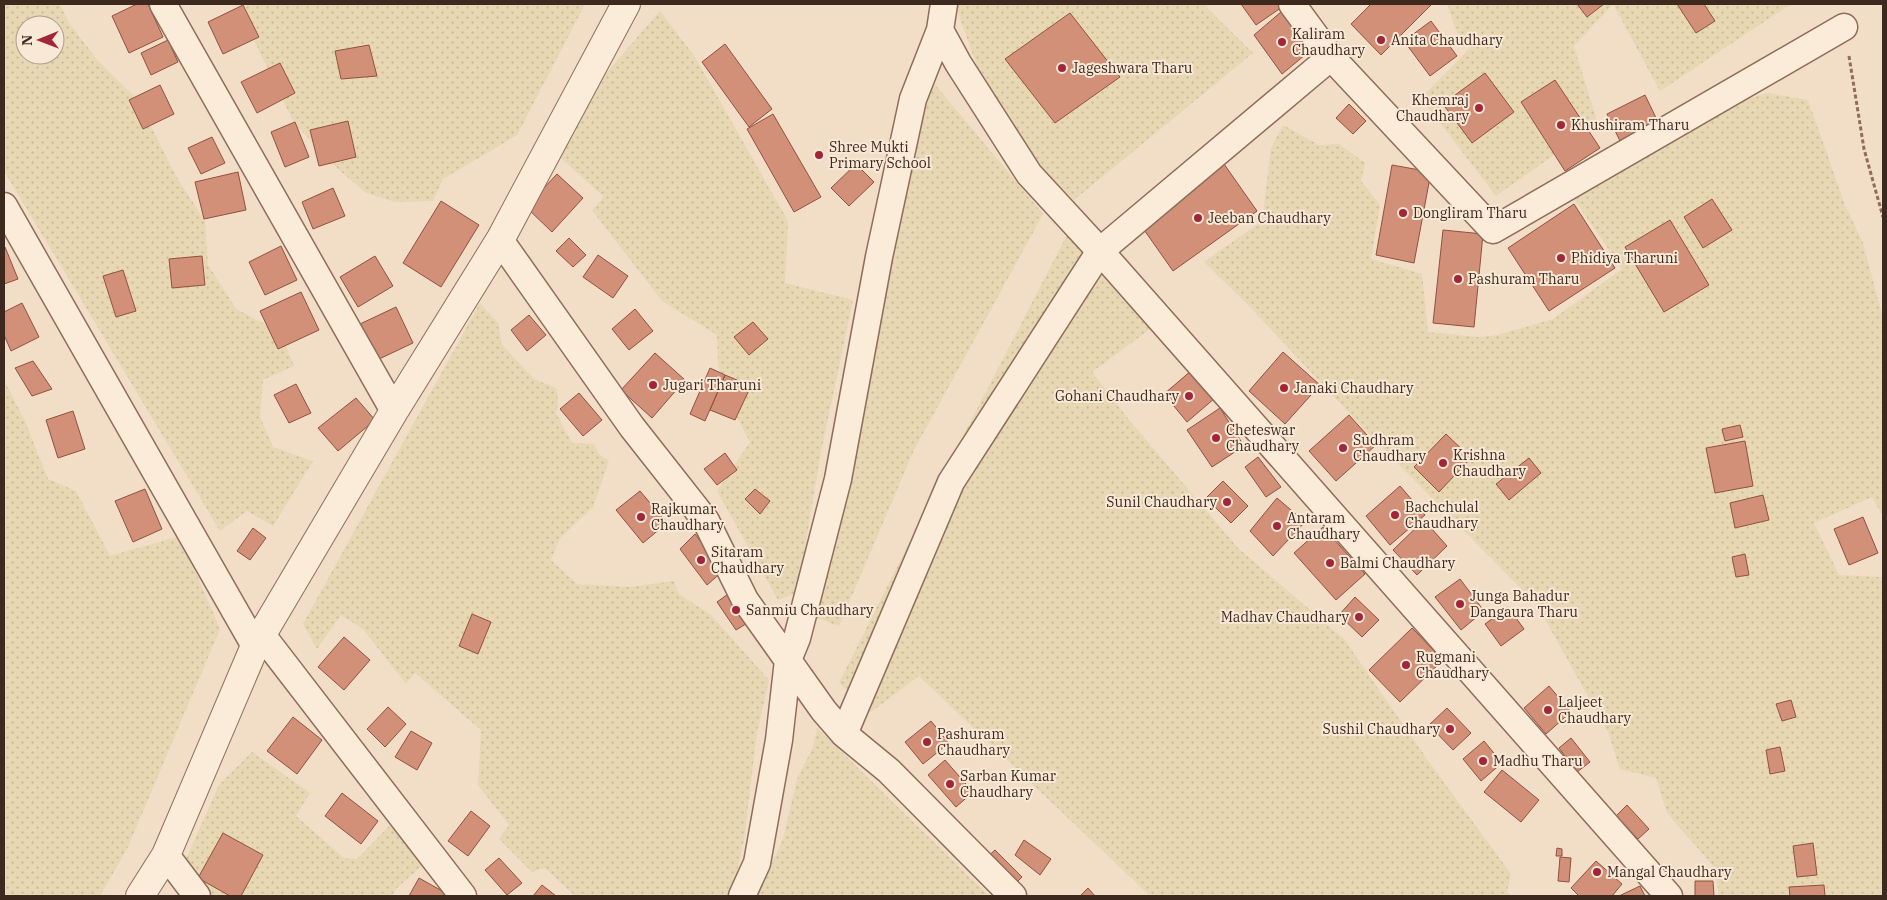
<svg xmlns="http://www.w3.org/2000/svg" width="1887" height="900" font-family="'IBM Plex Serif',serif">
	<defs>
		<pattern id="farmland-dots" width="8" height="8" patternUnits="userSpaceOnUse" patternTransform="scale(1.25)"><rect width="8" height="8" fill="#e8d7b3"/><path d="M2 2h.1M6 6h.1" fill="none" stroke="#c8b99a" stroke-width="1.8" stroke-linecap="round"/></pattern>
	</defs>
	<rect width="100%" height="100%" fill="#f2ddc6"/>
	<path fill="url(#farmland-dots)" fill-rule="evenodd" d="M4,4h56l9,19 29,38 39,38 39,77 29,45 3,44 28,44 44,23 14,34 -31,14 -3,37 13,30 40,14 -40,65 -26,-15 -27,20 -216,-360zM25,25h30v30h-30z
		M244,4h341l-68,131 -74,44 -10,22 -38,1 -29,-9 -27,-23 -45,-47 -40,-83z
		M955,4h255l-4,3 47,46 -179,147 -26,-25 -65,-92z
		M1447,4h344l-131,87 -47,-87 -39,42 24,78 -102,72 -75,-98 49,-50 -13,-15z
		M660,11l35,46 93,164 -3,62 68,17 -32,152 -17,101 -10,41 -16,6 -61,-109 33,-49 -27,-51 -5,-28 -1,-28 -55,-34 -70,-91 12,-13 -44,-40 23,-57z
		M928,76l115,138 -129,236 -75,176 -22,-8z
		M1768,93l40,7 37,105 18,38 20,75v198l-11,-19 -58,26 25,52 44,2v319h-164l-4,-28 -48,-55 -11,-35 -36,-9 -12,-37 -71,-127 -172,-175 -114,-122 -47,-46 58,-41 9,-73 12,-23 36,20 20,-1 26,19 -4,18 19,24 -9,54 51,15 6,58 51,5 19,-2 55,-16 69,-50 -48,-70 77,-44 71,-49z
		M1069,231l84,96 -61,45 38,49 108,127 106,91 85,123 82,112 -4,17 4,5h-361l-231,-220 -48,36 -32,-29 103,-206z
		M480,303l18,20 4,22 32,34 20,8 3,3 1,14 -2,9 16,30 22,1 5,10 10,7 -16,46 -33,31 -9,22 26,24 52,3 45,-6 5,13 32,21 58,65 -12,52 -13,108 -8,37 -9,19h-152l-30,-28 -13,4 -33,-33 10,-14 -31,-40 3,-55 -66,-57 -9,11 -43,-55 -22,-14 -24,34 -14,-25z
		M4,380l20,39 24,60 28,12 34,65 70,-20 40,93 -92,218 -28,49h-96z
		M817,728l172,168h-231l9,-22 16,-35 14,-60 16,-32z
		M252,752l58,41 -14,23 48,42 13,1 35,-36 34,39 -29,26 -5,8h-184l-25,-30 36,-81z"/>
	<path fill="#d29079" stroke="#90513e" d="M137,4h11l15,33 -34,16 -17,-37z
		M1241,4h43l1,1 -29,20z
		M1371,4h61l-51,51 -30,-31z
		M1577,4h27l-17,13z
		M1677,4h27l11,17 -19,12z
		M243,5l16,32 -36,17 -15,-32z
		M1281,12l30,38 -29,24 -28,-39z
		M1070,13l50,64 -65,46 -50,-64z
		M1431,21l26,35 -27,20 -26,-35z
		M168,40l10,22 -27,13 -10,-22z
		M725,44l47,65 -23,18 -47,-65z
		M369,45l8,31 -36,3 -6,-28z
		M280,63l15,30 -38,20 -16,-31z
		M1485,73l29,39 -42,31 -29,-39z
		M1555,80l45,68 -35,23 -44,-69z
		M160,85l14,29 -31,15 -14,-29z
		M1645,95l14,29 -38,19 -14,-29z
		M1349,104l17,17 -13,13 -17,-16z
		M773,114l48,83 -27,15 -47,-83z
		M348,121l8,36 -37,9 -9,-36z
		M295,122l14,35 -24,10 -14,-35z
		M212,137l13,26 -24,11 -13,-26z
		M856,164l18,18 -25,24 -18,-18z
		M1224,164l33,47 -84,60 -33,-47z
		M1392,165l39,7 -17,91 -38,-8z
		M238,172l8,38 -42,9 -9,-37z
		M557,174l26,24 -31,34 -26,-25z
		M333,188l12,28 -32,13 -11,-27z
		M1712,199l20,31 -29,18 -19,-31z
		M441,201l38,24 -38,62 -38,-24z
		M1574,204l41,64 -66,43 -41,-63z
		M1670,220l39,65 -45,27 -39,-65z
		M1443,230l40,4 -9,93 -41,-4z
		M569,238l17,17 -13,12 -17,-16z
		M281,246l16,34 -32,15 -16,-33z
		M5,247l13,32 -14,5v-36z
		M598,255l30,21 -15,22 -30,-21z
		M202,256l3,29 -33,3 -3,-29z
		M375,256l18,30 -35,21 -18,-30z
		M123,270l13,41 -20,6 -13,-41z
		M301,292l18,38 -41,19 -18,-38z
		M22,303l17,34 -28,14 -7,-16v-23z
		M396,307l17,36 -36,17 -17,-36z
		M635,309l18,22 -24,19 -17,-21z
		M529,315l17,20 -19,16 -16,-21z
		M753,322l15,17 -19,16 -15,-18z
		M1283,352l37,33 -35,39 -36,-33z
		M655,353l30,27 -33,38 -31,-28z
		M33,361l19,28 -20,7 -17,-28z
		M710,368l15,7 -20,46 -15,-7z
		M1192,370l23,28 -28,24 -23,-28z
		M725,375l26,11 -16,34 -25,-10z
		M296,384l15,29 -22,10 -15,-28z
		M579,393l23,27 -19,16 -23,-27z
		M356,398l19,22 -37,31 -20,-23z
		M1220,408l24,38 -32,21 -25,-37z
		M73,411l12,38 -27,9 -12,-38z
		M1349,415l27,30 -40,36 -27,-30z
		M1740,425l3,12 -18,4 -3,-12z
		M1446,434l25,24 -32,34 -25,-25z
		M1745,441l8,45 -38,7 -9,-45z
		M725,453l12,17 -20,15 -13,-16z
		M1258,457l23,30 -15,10 -21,-30z
		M1529,458l12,15 -32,27 -13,-16z
		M1223,481l25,25 -17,17 -25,-25z
		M1400,486l25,29 -35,30 -24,-29z
		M145,489l17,40 -29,13 -18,-41z
		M755,489l15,12 -10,13 -15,-15z
		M640,491l27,32 -24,20 -27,-33z
		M1763,495l6,25 -34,8 -5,-25z
		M1277,498l28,24 -32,34 -23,-25z
		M1863,517l15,36 -29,12 -15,-36z
		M1424,520l23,26 -30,29 -24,-25z
		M1323,527l42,47 -29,26 -42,-47z
		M253,528l13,10 -16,22 -13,-9z
		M695,534l28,37 -16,14 -27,-36z
		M1745,554l4,21 -13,2 -4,-20z
		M1460,579l24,32 -23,19 -26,-33z
		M735,589l19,30 -18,11 -19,-28z
		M1355,597l24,23 -17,17 -23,-22z
		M1508,607l16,22 -23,17 -16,-22z
		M472,614l19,8 -13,32 -19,-8z
		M1412,628l31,32 -43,42 -31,-32z
		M344,637l26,23 -26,30 -26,-23z
		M1549,686l22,26 -25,22 -22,-26z
		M1791,700l5,17 -14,4 -6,-17z
		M388,707l18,17 -21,23 -18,-18z
		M1447,708l24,25 -18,17 -24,-25z
		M293,717l29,23 -25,34 -30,-23z
		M931,721l18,22 -26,21 -18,-22z
		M411,731l21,12 -15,27 -22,-13z
		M1571,738l19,24 -13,10 -18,-24z
		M1484,741l18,22 -21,18 -18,-22z
		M1780,747l5,24 -15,3 -4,-24z
		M945,760l28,32 -17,15 -28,-32z
		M1502,770l37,30 -18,22 -37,-30z
		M342,793l36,28 -17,23 -36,-28z
		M1627,805l22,24 -11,10 -22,-23z
		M471,811l19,15 -22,30 -20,-15z
		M223,833l40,22 -22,41h-11l-32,-18z
		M1024,840l27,19 -11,16 -25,-20z
		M1813,843l4,32 -20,2 -4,-31z
		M1557,848l5,1v7h-6z
		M995,850l27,27 -12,12 -27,-28z
		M1560,857l11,1 -2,24 -11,-1z
		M499,858l23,25 -15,12 -22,-25z
		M1596,861l26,23 -10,12h-33l-8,-8z
		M419,878l32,18h-42z
		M1695,881h18l1,15h-19z
		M542,885l14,11h-23z
		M1824,885l1,11h-35l-1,-9z
		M1640,886l5,10h-26z
		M1088,888l7,8h-15z"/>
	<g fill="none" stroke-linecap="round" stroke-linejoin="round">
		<defs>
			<path id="minor" d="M163,4l231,407
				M1292,4l39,53 162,173 351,-203
				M940,30l18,33 71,111 71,77 569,645
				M4,206l251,440
				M500,240l132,187 74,94 39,79 79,111 20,23 107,-252 149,-231 231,-194
				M262,635l201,261
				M844,734l45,37 124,125
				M166,855l31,41
				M742,896l15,-33 22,-123 9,-80 9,-22 41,-159 41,-222 34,-158 27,-69 4,-26"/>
			<path id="tertiary" d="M140,896l26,-41 89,-209 139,-235 106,-171 126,-236"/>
		</defs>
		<use href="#minor" stroke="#8f6d5a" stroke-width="29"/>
		<use href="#tertiary" stroke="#8f6d5a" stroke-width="30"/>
		<path stroke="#8f6d5a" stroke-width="3" stroke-dasharray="4 2.5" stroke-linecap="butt" d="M1849,56l15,93 19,68"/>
		<use href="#minor" stroke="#fbecda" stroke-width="26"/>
		<use href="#tertiary" stroke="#fbecda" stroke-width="28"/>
	</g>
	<g fill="#a3253a" stroke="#f8e9d6" stroke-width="2">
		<circle cx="1381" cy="40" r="5"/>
		<circle cx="1282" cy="42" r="5"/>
		<circle cx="1062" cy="68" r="5"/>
		<circle cx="1479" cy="108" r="5"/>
		<circle cx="1561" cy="125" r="5"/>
		<circle cx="819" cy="155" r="5"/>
		<circle cx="1403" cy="213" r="5"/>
		<circle cx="1198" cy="218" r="5"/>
		<circle cx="1561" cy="258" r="5"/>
		<circle cx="1458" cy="279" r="5"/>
		<circle cx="653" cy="385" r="5"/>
		<circle cx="1284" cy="388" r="5"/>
		<circle cx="1189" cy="396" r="5"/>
		<circle cx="1216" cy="438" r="5"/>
		<circle cx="1343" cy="448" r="5"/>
		<circle cx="1443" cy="463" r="5"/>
		<circle cx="1227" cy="502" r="5"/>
		<circle cx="1395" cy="515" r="5"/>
		<circle cx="641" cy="517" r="5"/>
		<circle cx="1277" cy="526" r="5"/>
		<circle cx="701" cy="560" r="5"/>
		<circle cx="1330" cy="563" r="5"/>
		<circle cx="1460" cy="604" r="5"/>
		<circle cx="736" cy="610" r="5"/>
		<circle cx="1359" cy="617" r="5"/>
		<circle cx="1406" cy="665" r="5"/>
		<circle cx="1548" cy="710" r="5"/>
		<circle cx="1450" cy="729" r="5"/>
		<circle cx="927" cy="742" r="5"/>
		<circle cx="1483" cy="761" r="5"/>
		<circle cx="950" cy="784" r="5"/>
		<circle cx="1597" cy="872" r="5"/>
	</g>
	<g text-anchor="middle" stroke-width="4" stroke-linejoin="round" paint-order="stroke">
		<g font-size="14" fill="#3e291f" stroke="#f8e9d6" text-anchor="start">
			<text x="1292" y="39">Kaliram<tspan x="1292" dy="16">Chaudhary</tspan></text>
			<text x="1391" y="45">Anita Chaudhary</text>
			<text x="1072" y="73">Jageshwara Tharu</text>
			<text x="1469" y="105" text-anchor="end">Khemraj<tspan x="1469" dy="16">Chaudhary</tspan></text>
			<text x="1571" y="130">Khushiram Tharu</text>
			<text x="829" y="152">Shree Mukti<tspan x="829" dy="16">Primary School</tspan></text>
			<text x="1413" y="218">Dongliram Tharu</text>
			<text x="1208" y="223">Jeeban Chaudhary</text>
			<text x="1571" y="263">Phidiya Tharuni</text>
			<text x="1468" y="284">Pashuram Tharu</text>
			<text x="663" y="390">Jugari Tharuni</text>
			<text x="1294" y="393">Janaki Chaudhary</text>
			<text x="1179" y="401" text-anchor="end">Gohani Chaudhary</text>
			<text x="1226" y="435">Cheteswar<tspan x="1226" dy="16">Chaudhary</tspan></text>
			<text x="1353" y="445">Sudhram<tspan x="1353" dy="16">Chaudhary</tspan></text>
			<text x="1453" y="460">Krishna<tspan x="1453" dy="16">Chaudhary</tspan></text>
			<text x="1217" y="507" text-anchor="end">Sunil Chaudhary</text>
			<text x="1405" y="512">Bachchulal<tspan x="1405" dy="16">Chaudhary</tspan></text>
			<text x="651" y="514">Rajkumar<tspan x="651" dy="16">Chaudhary</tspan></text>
			<text x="1287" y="523">Antaram<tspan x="1287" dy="16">Chaudhary</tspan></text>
			<text x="711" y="557">Sitaram<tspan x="711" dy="16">Chaudhary</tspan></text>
			<text x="1340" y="568">Balmi Chaudhary</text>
			<text x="1470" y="601">Junga Bahadur<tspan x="1470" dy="16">Dangaura Tharu</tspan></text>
			<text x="746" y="615">Sanmiu Chaudhary</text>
			<text x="1349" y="622" text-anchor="end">Madhav Chaudhary</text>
			<text x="1416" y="662">Rugmani<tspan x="1416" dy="16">Chaudhary</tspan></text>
			<text x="1558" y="707">Laljeet<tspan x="1558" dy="16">Chaudhary</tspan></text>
			<text x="1440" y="734" text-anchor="end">Sushil Chaudhary</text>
			<text x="937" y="739">Pashuram<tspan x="937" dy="16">Chaudhary</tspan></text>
			<text x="1493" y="766">Madhu Tharu</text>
			<text x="960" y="781">Sarban Kumar<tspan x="960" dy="16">Chaudhary</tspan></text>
			<text x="1607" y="877">Mangal Chaudhary</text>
		</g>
	</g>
	<rect width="1887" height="900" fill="none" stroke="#3e291f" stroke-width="10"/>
	<g transform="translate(40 40) rotate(269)"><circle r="24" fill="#f8e9d6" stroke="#ae9c8d"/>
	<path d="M0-4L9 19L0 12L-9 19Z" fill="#a3253a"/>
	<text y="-8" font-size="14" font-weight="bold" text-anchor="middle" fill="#3e291f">N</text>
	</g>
</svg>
